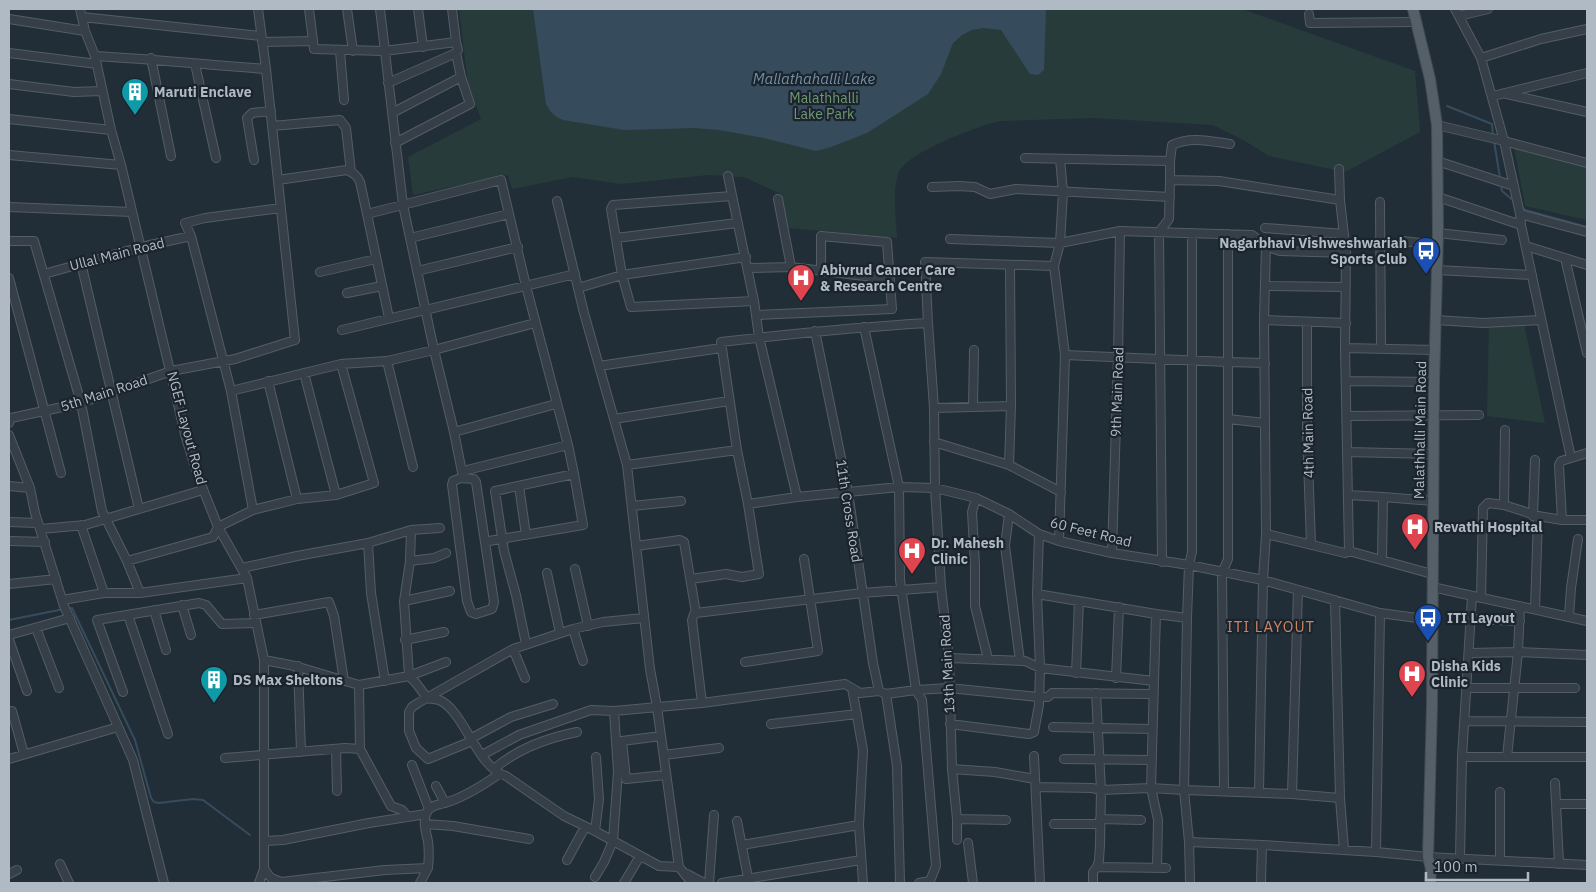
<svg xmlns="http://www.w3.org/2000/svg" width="1596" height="892" font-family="'IBM Plex Sans',sans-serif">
	<rect width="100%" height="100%" fill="#222e37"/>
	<path fill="#273c3a" d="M459,9h783l173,62 5,61 -75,40 -76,-16 -24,-15 -32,-16 -119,-7 -94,3c-22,5 -92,31 -101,51 -7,16 -3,48 -2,66l-108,-10 -8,-34 -37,-17 -36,-2 -87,9 -49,-7 -60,12 -4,-14 -95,20 -5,-38 73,-38 -13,-35z
		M1514,146l73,22v52l-62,-14z
		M1524,324l21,99 -58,-7 2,-91z"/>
	<path fill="#364c5d" d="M533,9h513l-2,61 -6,5 -8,-1 -29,-44 -18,-2 -11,2 -10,5 -9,8 -12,31 -13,20 -61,39 -36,14 -15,4 -52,-13 -45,-8 -25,-2 -70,2 -61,-10c-8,-3 -13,-8 -17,-16z"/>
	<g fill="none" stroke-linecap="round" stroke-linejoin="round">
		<path stroke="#364c5d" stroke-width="2" d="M1447,106l45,18 1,12
			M1494,141l6,37
			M1501,185l1,6 13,11
			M1521,206l4,4 62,17
			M68,609l4,-1 63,132 16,58 3,4 5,1 34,-4 10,1 47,35
			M9,620l55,-11"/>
		<defs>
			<path id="minor" d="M80,9l5,22 10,25 16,74 10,35 65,273 13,41 19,48 29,51 17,82v209l7,9 10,4 104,-12 43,-2 -8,15
				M309,9l4,32
				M347,9l6,42
				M380,9l23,196 31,145 20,82 8,40
				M418,9l5,38
				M1309,14l1,9 106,-1
				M1459,16l29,-7
				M82,17l179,19
				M9,19l76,12
				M262,42l51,-1 1,8 70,2 72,-9 -4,-33
				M340,51l4,49
				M9,53l88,11
				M95,56c57,3 114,9 171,13l-8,-60
				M151,58l20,98
				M1481,58l60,-19 46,-10
				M195,64l21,94
				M388,83l68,-30
				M9,84l65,8 28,-1
				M1507,94l80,18
				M1493,96l94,-23
				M392,113l69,-36
				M9,119l102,11
				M1437,125l67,16 83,22
				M272,126l68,-6 6,8 5,44
				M395,143l75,-39 -9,-27 -5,-24 2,-3 -2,-8
				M9,155l112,10
				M1025,158l145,3v19
				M254,160l-7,-42 5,-5 19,-2
				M1170,161l2,-16c18,-9 38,-4 58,-1
				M1437,161l77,25
				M1339,169l1,31
				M728,176l26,125 5,36 38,160
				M278,180l69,-10c6,3 10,5 13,12l7,32
				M932,187l27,-1 16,1 15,7 26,-5 154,8
				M732,196l-119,9 -2,4 11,66 9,32 123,-6
				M1438,197l83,28 -1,-11 -16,-73 -23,-83 -26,-49
				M778,199l13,68
				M557,201l27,112 43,152 23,204 7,38 22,160 13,16
				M1380,202l1,146
				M9,207l123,5
				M1520,214l67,18
				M1521,225l50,233 16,-5
				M1265,228l79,6
				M1192,233v319l-3,13 -2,53 -3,172 108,4 48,4
				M1438,233l64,7
				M410,238l99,-24
				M616,238l121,-15
				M950,239l110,4 60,-12 132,4 14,11 14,5 66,2 -1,95 4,203 -4,2 -79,-19
				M9,241h25l47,162 21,108 25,50 13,32
				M1403,241l34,4
				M1526,246l61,19
				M1565,258l22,95
				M81,263l58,246
				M748,268l43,-1 98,12
				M1437,270l95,5
				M417,271l101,-24
				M320,272l56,-13
				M44,274l97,-27 50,-11
				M9,278l52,195
				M1265,286l81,1
				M578,288l44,-13 124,-18
				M347,293l35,-7
				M756,315l136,-6 -5,-67 -66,-6v36
				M389,318l-22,-104 134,-34 25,106 42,159 6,29 -79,17 9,60 12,44 10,49
				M1264,320l82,3
				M1436,320l47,3 58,-3
				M1307,322v111l4,111
				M864,327l35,160 1,93 16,110 6,10 14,166 -6,15 -11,2
				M342,330l233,-56
				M815,331l33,161 25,171 6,28
				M1345,348l90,2
				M1065,355l163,7 37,1
				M387,361l26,106
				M599,366l122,-18
				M304,373l32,122
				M268,381l29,118
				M1346,381l88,1
				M231,391l110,-27 46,-3 47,-11 101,-27
				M973,406l1,-56
				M934,408l77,-2
				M1347,416l132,-1
				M614,419l115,-18
				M1228,419l37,4
				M9,423l2,-5 70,-15 90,-32 64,-12 60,-19 -29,-271
				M454,432l102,-28
				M9,435l21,53 5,25 29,93 69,154 31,123
				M934,442l75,23 52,27
				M737,450l-16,-108c69,-8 137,-15 207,-19
				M1347,452l87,2
				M627,465l110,-15 11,54 11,70 -17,3 -16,-3 -35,5
				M1009,465l2,-59 -1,-141
				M463,471l105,-26
				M461,478l13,1 2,3 18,120 -2,7 -16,5 -5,-2 -4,-11 -15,-116 1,-4z
				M9,486l21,2
				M519,486l7,49
				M1348,495l35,2 -1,63
				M1383,497l50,4
				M976,498l-4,14 3,53v41l13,53
				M748,504l49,-7 102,-10 36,1 41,10 33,16 30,20 20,7 53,12 77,12 74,15 117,33 52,7
				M1504,505l1,-75
				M632,506l49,-5
				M253,510l-22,-119 -40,-155 -6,-13 20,-5 76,-10
				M1009,514l-4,32 15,115
				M1533,516l2,-56
				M1562,520l-3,-55 2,-4 10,-3
				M9,522l29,1
				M81,525l23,68
				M41,529l44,-4 118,-35
				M411,530l-1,31 -6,40 5,75 37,-14
				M11,541l34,1
				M489,541l94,-16 -9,-51
				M1059,541l6,-186 -11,-89 6,-23 3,-51 -3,-33
				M368,543l3,50 14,88
				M636,546l44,-6 4,2 12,71
				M1349,551l83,23
				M1112,553l6,-196 2,-126
				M127,561l86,-24 5,-10 35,-17 44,-11 39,-4 38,-12 -33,-119
				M410,561l24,-3 12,-5
				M1162,562l-3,-330 10,-13 1,-39 49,1 121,19 6,53
				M242,568l55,-12 71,-13 43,-13 29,-2
				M575,569l13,57
				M547,573l13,60
				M9,584l47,-5
				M1432,587l155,34
				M1037,594l119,20 31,4
				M1481,598l2,-90 5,-5 16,2 34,11
				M62,600l42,-7h36l107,-15
				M1335,600l5,198 4,52
				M404,601l46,-10
				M182,605l9,30
				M1535,609l3,-93 24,4h25
				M154,610l12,40
				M128,615l40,119
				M254,615l75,-13 5,14 10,65
				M1569,616l2,-28 7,-49
				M1470,619l50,2
				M36,628l23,60
				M573,629l10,32
				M9,635l61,-17
				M9,640l18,51
				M405,640l39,-8
				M513,649l12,29
				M1469,653l49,-1 69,3
				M949,658l76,3 15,7 114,13 -3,107 33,2 5,52 73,3 114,7 52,5 159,8
				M264,660l31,6 64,19 50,-9 7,7 11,15c3,1 8,1 12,2 25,10 38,68 67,76l58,40 31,15 64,35 20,1
				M745,662l73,-11 -14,-92
				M298,666l3,86
				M1076,673l3,-72
				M1116,678l3,-71
				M1154,681l2,-67
				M852,688l11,62 -4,75 4,58
				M1466,688h109
				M123,692l-26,-72 102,-17 7,2 16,19 34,-1
				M886,694l11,72 3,117
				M702,703l-10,-83 2,-6 2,-1 166,-20 79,-6
				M9,712l3,-1 12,43
				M1465,721l122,1
				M771,724l86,-10
				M950,724l79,10 5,-2 5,-27 1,-37 -3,-74 2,-60
				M1053,727l99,2
				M661,736l-39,5 4,38 40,-4
				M470,739l41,-22 42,-13
				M472,741l-44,18 -12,-11 -7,-17v-19l3,-5 6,-4 95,-54 60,-20 30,-7 41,-4
				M336,749l1,42
				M360,749l31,57 11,4 6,7
				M482,755l37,-20 72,-25 23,1 88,-8 143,-19 15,9 19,-2 7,3 30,-4 33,-2 89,9h10l4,-4 101,1
				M664,755l55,-7
				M1034,756l6,127
				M1462,757h45l11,-105 2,-46
				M1507,757h80
				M225,758l120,-10 15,1 -1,-64
				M9,759l109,-32
				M1064,759l88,1
				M412,765l17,44
				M494,769c23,-20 53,-31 83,-37
				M952,769l43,3 40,7
				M1555,783l4,81
				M436,786l9,17
				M1036,787l56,1 9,2 50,-2 7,32 -1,48
				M1224,791l-2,-218 6,-14v-325
				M1259,792l4,-212 3,-46 -2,-214 2,-74
				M1500,792v68
				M1292,794l6,-204
				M1557,804h30
				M957,819l49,1
				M1100,819l41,1
				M737,821l12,62
				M425,824l28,2 76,13
				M1054,824h46
				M595,831l4,-32 -3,-42
				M957,840v-21l-5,-50 -3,-111 -8,-71 -6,-99 -1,-80 -6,-85 -3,-61 129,4
				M265,841l18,-1 86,-17 57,-9
				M1189,842l1,39
				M968,843l5,40
				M742,845l117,-20
				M1376,852l4,-239
				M1460,858l2,-101 10,-161
				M567,860l18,-33
				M60,864l9,19
				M1097,867l69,1
				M428,868c1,-9 1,-18 0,-27 -2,-8 -5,-18 -2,-27 2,-6 9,-9 15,-10 21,-5 41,-18 58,-30
				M9,874l8,-4
				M687,874l17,9
				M595,877l9,-15 9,-21 5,-69 -4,-61
				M259,883l5,-14
				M624,883l16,-27
				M709,883l5,-68
				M722,883l139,-23
				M1093,883v-11l4,-5 2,-7 1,-15 1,-55 -5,-97
				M1261,883l1,-38"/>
			<path id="major" d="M1413,9l17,70 7,46 1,108 -4,149 -2,323 -4,152 3,12 -1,14"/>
		</defs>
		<use href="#minor" stroke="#535d66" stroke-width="10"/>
		<use href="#major" stroke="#424b54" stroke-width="12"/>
		<use href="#minor" stroke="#363f48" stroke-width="8"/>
		<use href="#major" stroke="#545f68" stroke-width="10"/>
	</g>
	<defs>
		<symbol id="building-pin" viewBox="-11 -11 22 30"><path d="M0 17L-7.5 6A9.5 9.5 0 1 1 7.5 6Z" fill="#0f9aa8" stroke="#1b242c"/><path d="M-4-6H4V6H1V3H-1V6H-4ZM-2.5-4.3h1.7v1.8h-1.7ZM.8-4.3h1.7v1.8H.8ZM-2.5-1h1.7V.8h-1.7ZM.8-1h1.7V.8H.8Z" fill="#fff"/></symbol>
		<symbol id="bus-pin" viewBox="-11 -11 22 30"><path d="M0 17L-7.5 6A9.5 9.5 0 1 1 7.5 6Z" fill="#1a4fb4" stroke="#1b242c"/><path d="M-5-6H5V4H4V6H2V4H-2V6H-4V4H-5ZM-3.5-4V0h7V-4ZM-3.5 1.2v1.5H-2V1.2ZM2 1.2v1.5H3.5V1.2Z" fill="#fff"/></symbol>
		<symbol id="hospital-pin" viewBox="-11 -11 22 30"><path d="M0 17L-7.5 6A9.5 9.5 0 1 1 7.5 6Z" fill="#e0444e" stroke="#1b242c"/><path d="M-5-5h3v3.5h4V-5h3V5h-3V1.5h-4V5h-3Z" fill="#fff"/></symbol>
	</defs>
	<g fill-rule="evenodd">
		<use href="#building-pin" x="119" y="76" width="32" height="43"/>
		<use href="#bus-pin" x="1410" y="235" width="32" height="43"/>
		<use href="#hospital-pin" x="785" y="262" width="32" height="43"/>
		<use href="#hospital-pin" x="1399" y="511" width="32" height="43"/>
		<use href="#hospital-pin" x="896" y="535" width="32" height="43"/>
		<use href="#bus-pin" x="1412" y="602" width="32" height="43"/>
		<use href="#hospital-pin" x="1396" y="658" width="32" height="43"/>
		<use href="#building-pin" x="198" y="664" width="32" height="43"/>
	</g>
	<g text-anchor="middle" stroke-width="4.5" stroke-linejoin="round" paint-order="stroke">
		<g font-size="14" font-weight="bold" fill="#b0bac4" stroke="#1b242c" text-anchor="start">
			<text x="154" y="97">Maruti Enclave</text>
			<text x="1407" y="248" text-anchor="end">Nagarbhavi Vishweshwariah<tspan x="1407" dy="16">Sports Club</tspan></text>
			<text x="820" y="275">Abivrud Cancer Care<tspan x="820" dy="16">&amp; Research Centre</tspan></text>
			<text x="1434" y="532">Revathi Hospital</text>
			<text x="931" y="548">Dr. Mahesh<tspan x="931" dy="16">Clinic</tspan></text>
			<text x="1447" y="623">ITI Layout</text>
			<text x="1431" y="671">Disha Kids<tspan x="1431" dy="16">Clinic</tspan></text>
			<text x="233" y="685">DS Max Sheltons</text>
		</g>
		<g font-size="14" fill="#709875" stroke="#1b242c">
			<text x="824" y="103">Malathhalli<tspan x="824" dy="16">Lake Park</tspan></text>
		</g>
		<g font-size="14" fill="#b0bac4" stroke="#1b242c">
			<text transform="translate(117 254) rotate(-14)" y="5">Ullal Main Road</text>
			<text transform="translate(1117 392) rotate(-88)" y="5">9th Main Road</text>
			<text transform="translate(104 393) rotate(-18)" y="5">5th Main Road</text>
			<text transform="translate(187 428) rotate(75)" y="5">NGEF Layout Road</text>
			<text transform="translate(1420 430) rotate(-89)" y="5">Malathhalli Main Road</text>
			<text transform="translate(1308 433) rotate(-91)" y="5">4th Main Road</text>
			<text transform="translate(849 511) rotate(81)" y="5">11th Cross Road</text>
			<text transform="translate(1091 532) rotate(14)" y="5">60 Feet Road</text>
			<text transform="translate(947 664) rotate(-93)" y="5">13th Main Road</text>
		</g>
		<g font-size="15" font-style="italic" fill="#728fa6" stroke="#1b242c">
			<text x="814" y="84">Mallathahalli Lake</text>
		</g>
		<g font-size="15" letter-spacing="1" fill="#cd8463" stroke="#1b242c">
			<text x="1271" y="632">ITI LAYOUT</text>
		</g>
	</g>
	<rect width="1596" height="892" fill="none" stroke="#b0bac4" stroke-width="20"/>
	<path d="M1426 872v8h102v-8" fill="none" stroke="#b0bac4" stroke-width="2.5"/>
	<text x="1434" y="872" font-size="15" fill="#b0bac4" stroke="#1b242c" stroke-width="4" paint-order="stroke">100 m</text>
</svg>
